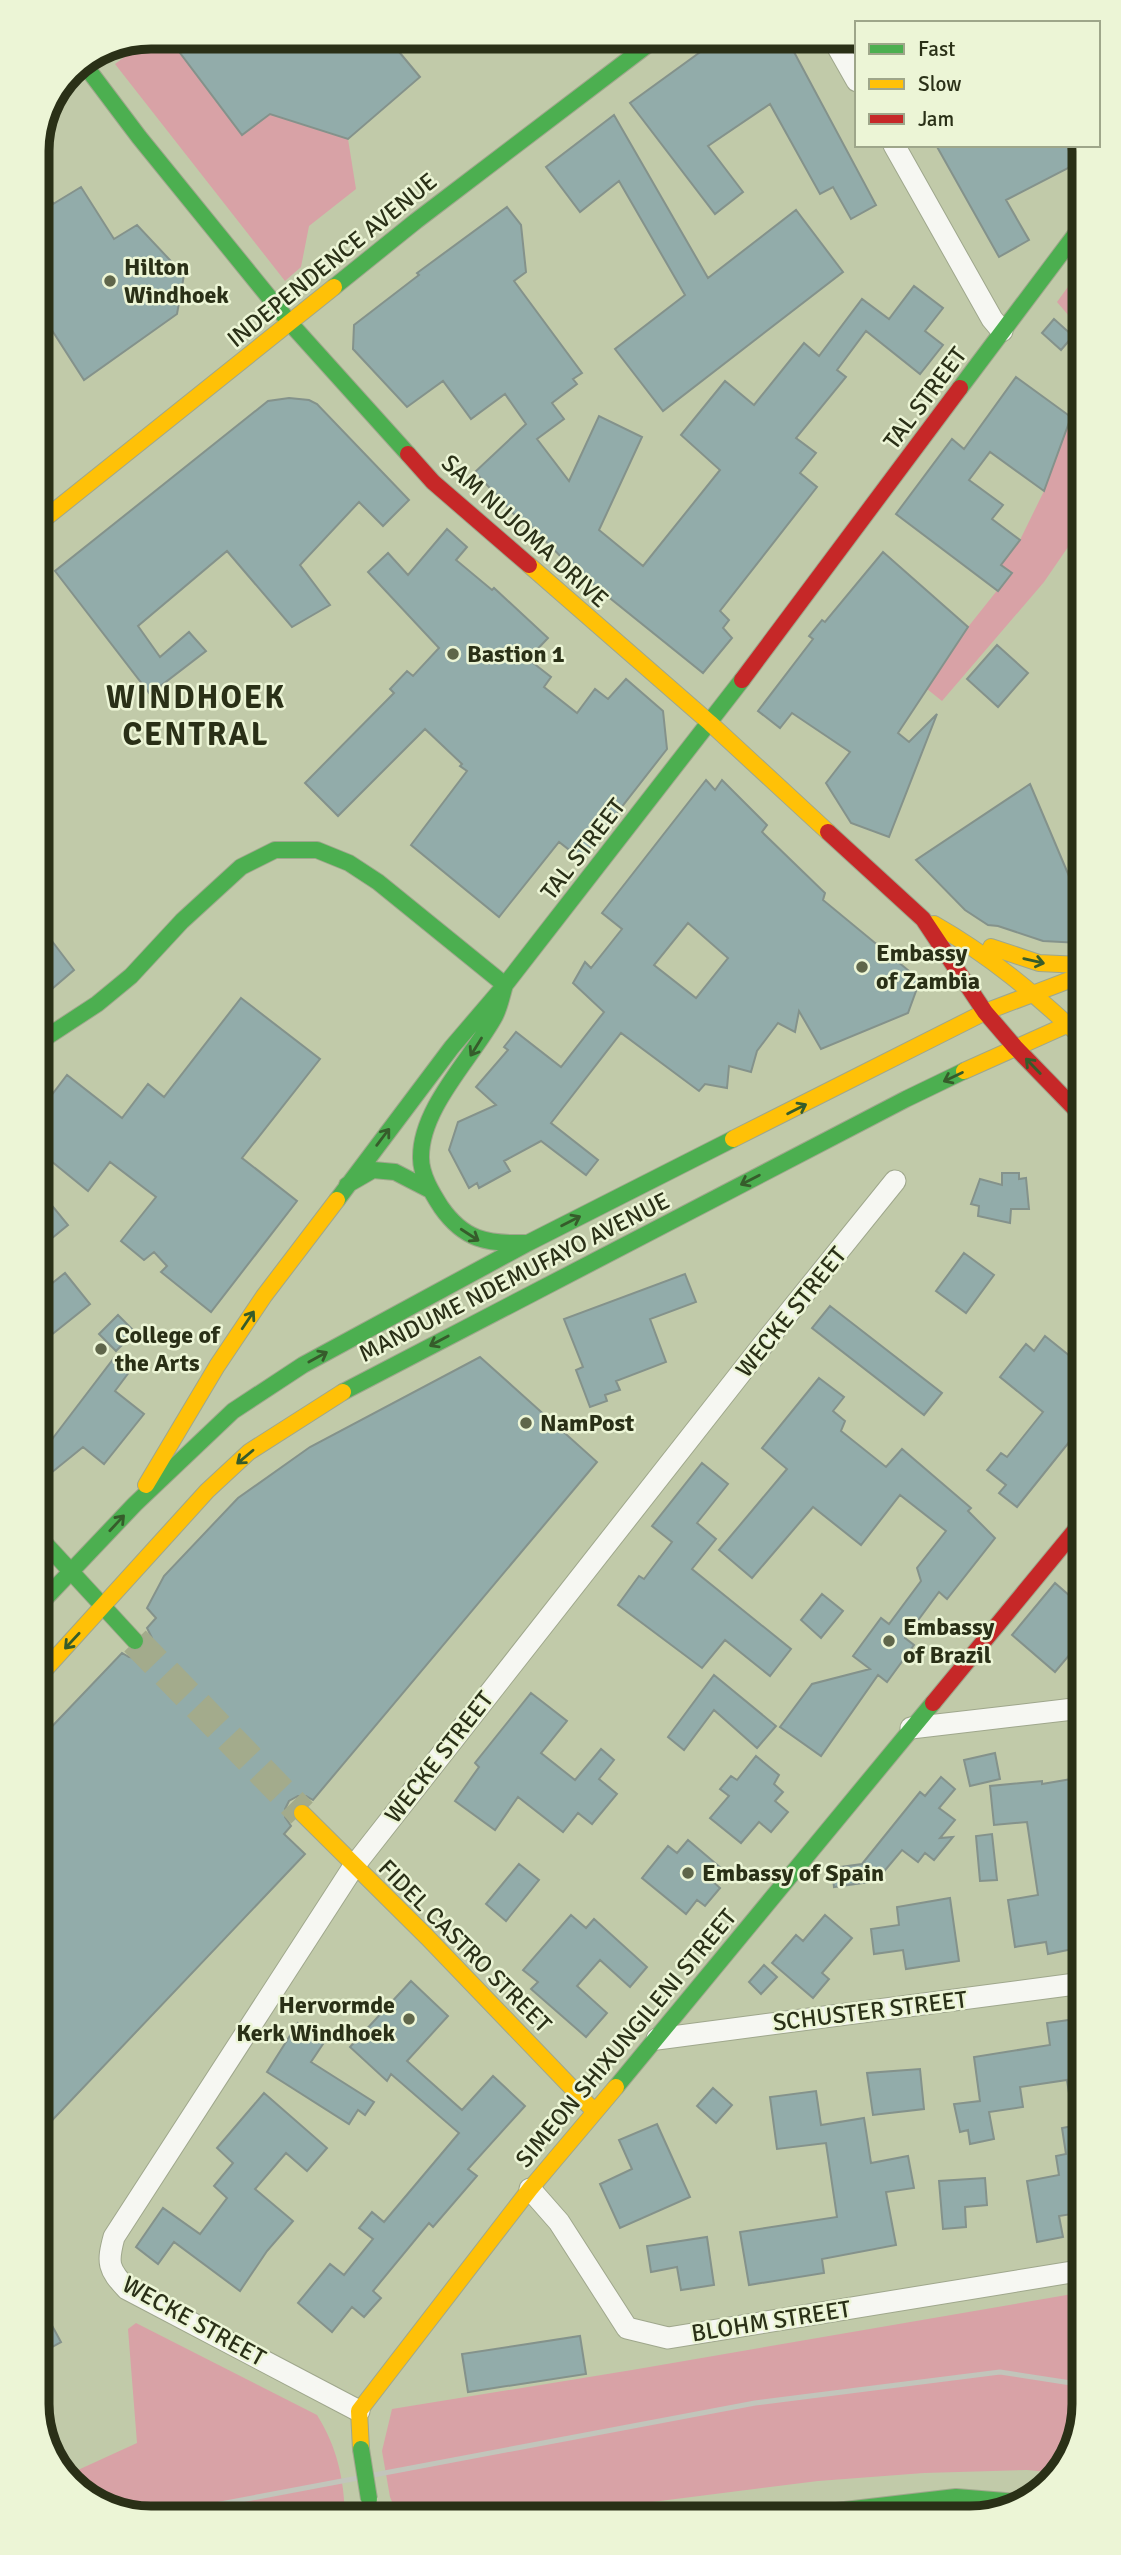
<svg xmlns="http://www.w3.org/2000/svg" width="1121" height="2555" font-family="Signika,sans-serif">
	<rect width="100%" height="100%" fill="#c1caa9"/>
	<path fill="#d8a2a6" d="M151,37h17l74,98 28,-21 78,25 8,50 -47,37 -8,41 -16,14 -170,-217z
		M1078,273l1,258 -35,51 -102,119 -15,-12 41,-62 43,-54 -10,-8 19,-25 24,-49 27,-74 4,-94 -18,-21z
		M1084,2292v112l-19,64 -7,5 -31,-3 -103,3 -106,8 -268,34 -152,1 -8,-19 -8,-46 10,-42 240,-39z
		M136,2323l181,92c20,32 27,63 28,102l-202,1 -62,-24 -14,-19 70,-32 -9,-114z"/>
	<path fill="#92acaa" stroke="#84928b" stroke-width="2" fill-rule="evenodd" d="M168,37h250l-18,16 20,24 -72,62 -78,-25 -28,21z
		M721,37h65l90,168 -25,14 -18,-32 -13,7 -50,-90 -62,42 35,46 -28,22 -85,-111z
		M614,115l94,163 88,-68 47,62 -180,139 -48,-62 70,-54 -66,-114 -39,31 -34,-45z
		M936,145h142v18l-72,37 23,40 -30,17z
		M42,166l11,38 28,-17 33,52 23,-14 47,50 -7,39 -93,66 -47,-73v-140z
		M507,207l14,18 5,47 -12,9 68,92 -9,6 4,5 -25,19 12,16 -27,20 32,42 30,-65 43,21 -43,93 44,36 77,-96 -39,-35 44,-54 29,24 50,-62 15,13 43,-57 27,20 25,-33 29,22 -18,23 18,14 -23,29 -54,-43 -29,39 9,7 -50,61 20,15 -16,20 17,14 -97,124 9,9 -6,8 9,10 -29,35 -133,-107 -45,-46 -2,4 -48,-52 51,-48 -21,-30 -34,25 -28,-38 -36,26 -54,-58 1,-24 65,-50 -2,-2z
		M1054,319l19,17 -12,14 -19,-17z
		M1016,377l55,40 -27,74 -54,-39 -21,28 34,25 -11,14 28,21 -19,25 11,8 -14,18 -102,-77 56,-75 12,10z
		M289,398l20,2 8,4 92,96 -26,26 -24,-24 -59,63 30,40 -38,22 -65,-76 -89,75 22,31 29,-25 17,19 -56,43 -95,-123 213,-170z
		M447,529l20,18 -11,13 36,30 2,-2 54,50 -20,21 23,18 -7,10 33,26 18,-24 13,10 18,-20 37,32 4,38 -86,110 -22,-17 -60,75 -88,-72 56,-74 -7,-5 2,-2 -37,-35 -87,87 -33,-33 89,-90 -4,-4 17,-18 6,5 26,-28 -71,-76 20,-19 20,22z
		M883,552l85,75 -70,106 11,9 28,-28 -48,123 -38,-14 -25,-40 24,-31 -58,-39 -12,15 -22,-17 55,-72 -4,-3 13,-16 3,2z
		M997,645l31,28 -30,34 -31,-28z
		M706,780l9,10 7,-10 45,45 -5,7 63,61 -2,7 97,80 -12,33 -87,36 -22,-38 -4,21 -17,-9 -21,28 -6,21 -22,-6 -2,22 -22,-4 -6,7 -78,-58 -70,90 47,37 -12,15 -45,-34 -37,20 6,10 -31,17 -2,-5 -8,5 -20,-38 9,-28 38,-17 -20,-18 32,-37 -4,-3 12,-15 45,35 43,-55 -31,-29 12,-21 6,6 31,-39 -20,-16zM688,923l40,35 -32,40 -42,-33z
		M1030,784l39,92 11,-6v73l-37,-2 -45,-15 -10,-1 -23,-15 -49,-50z
		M39,924l35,46 -35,30z
		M241,998l79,61 -78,99 55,43 -86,111 -50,-40 6,-6 -13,-14 -10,8 -23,-19 35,-44 -46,-35 -22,29 -48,-39 -1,-47h5l23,-30 55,43 26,-34 16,13z
		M1002,1173h17v6l7,-1 3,31h-18l-1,14 -32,-7 1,-10 -8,-2 9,-25 22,6z
		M40,1191l28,34 -28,23z
		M964,1253l30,22 -28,38 -30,-22z
		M65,1273l25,31 -50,40v-51z
		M685,1274l11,28 -46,17 16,43 -50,19 4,9 -15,5 2,6 -17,6 -14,-37 7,-3 -19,-48z
		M830,1306l112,87 -18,22 -112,-87z
		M118,1315l17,17 -19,19 -17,-17z
		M1045,1336l36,29 1,77 -8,-6 -57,71 -18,-14 7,-8 -19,-15 14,-17 6,4 36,-45 -43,-35 26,-33 8,7z
		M480,1357l117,105 -284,338 -7,-4h-8l-9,5 -4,8v8l6,9 -7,8 21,20 -263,277 -1,-393 81,-85 7,4 9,1 9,-5 5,-7v-8l-5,-10 9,-10 -9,-10 17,-32 74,-78 72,-51z
		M114,1358l16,13 -15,20 29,23 -40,50 -21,-17 -43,35v-27z
		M819,1378l25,19 -11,14 12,10 -4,10 45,36 16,-18 69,59 -3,3 27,27 -48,61 -8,-7 -34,46 9,7 -27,37 -9,-7 -57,81 -41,-29 32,-43 58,-15 -17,-13 28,-38 8,6 32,-43 -4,-13 29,-37 -46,-36 -39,50 -48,-38 -61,71 -33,-28 68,-81 -25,-21z
		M702,1463l26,21 -31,39 19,16 -24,30 99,80 -21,27 -45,-36 -23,28 -84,-63 21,-29 5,3 28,-37 -20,-16z
		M1082,1582v58l-27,32 -43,-37 43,-52 15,13z
		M822,1594l21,17 -22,27 -20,-18z
		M714,1675l62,51 -19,22 -43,-38 -30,40 -16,-13z
		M531,1693l36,28 -26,32 34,27 26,-31 13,11 -15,19 18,15 -25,30 -14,-11 -15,19 -45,-35 -23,33 -40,-29 24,-34 -4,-4z
		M995,1753l5,26 -30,7 -6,-26z
		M756,1756l23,19 -5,9 9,8 -8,9 13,11 -17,20 -12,-10 -18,21 -31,-25 19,-22 -9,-7 11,-13 6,4z
		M941,1777l14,12 -16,19 16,12 -15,18 13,-1 -19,23 -9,-7 -7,9 -16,-12 -26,31 -42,6 -2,-19 30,-4 58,-72 5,4z
		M1083,1777v41l-12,2 8,57h4v70l-35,7 -2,-12 -31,5 -7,-47 30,-5 -11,-73 -33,3 -4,-39 52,-5v3z
		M992,1834l5,46 -17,1 -4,-45z
		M688,1840l33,28 -10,12 9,8 -15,18 -8,-6 -11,14 -44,-36 26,-32 9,7z
		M519,1864l20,16 -33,41 -20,-17z
		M950,1898l9,63 -53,8 -3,-19 -29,4 -3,-25 28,-4 -2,-18z
		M571,1915l15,13 8,-9 53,48 -17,20 -30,-27 -23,26 30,27 -21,24 -55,-48 7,-7 -15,-12z
		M825,1915l27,23 -30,35 7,6 -16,19 -41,-35 24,-28 7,6z
		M764,1965l13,12 -16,17 -12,-12z
		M411,1981l37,35 -41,45 55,49 31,-34 32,30 -57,63 9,7 -44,51 -4,-4 -56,68 8,7 -17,19 -12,-10 -20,25 -34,-29 32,-39 14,11 29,-36 -14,-11 13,-16 12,10 75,-89 -68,-59 -4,7 -37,-34z
		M1083,2018v73l-14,2 -2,-13 -47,7 3,20 -34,5 5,27 -24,5 -2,-14 -8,2 -6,-28 26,-3 -6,-44 76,-12 -3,-22z
		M298,2023l27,18 -14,21 63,40 -9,13 -7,-5 -9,14 -82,-52z
		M920,2069l4,40 -51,6 -6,-42z
		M713,2088l19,17 -16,18 -19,-17z
		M816,2091l5,34 43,-7 7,45 37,-7 6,32 -28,4 10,53 -74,14 2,14 -75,12 -9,-53 97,-15 -11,-74 -49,6 -7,-52z
		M264,2093l63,55 -20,23 -21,-18 -31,36 38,32 -26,30 -27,40 -66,-49 -16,22 -22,-17 27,-39 37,26 27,-36 -13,-12 19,-23 -16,-15z
		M657,2124l33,73 -70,31 -20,-44 32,-15 -13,-29z
		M1083,2124l1,40 -5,1 5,47 -25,4 4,21 -26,5 -10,-61 32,-6 -3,-19 10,-2 -4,-26z
		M985,2178l2,27 -22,2 1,20 -23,2 -4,-48z
		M707,2237l7,48 -33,5 -4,-23 -26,5 -4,-26z
		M43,2309l18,33 -18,10z
		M580,2336l6,38 -118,18 -6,-38z"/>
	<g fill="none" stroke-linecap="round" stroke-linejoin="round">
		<path stroke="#a3ab8c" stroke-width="30" stroke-dasharray="30 15" stroke-linecap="butt" d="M135,1641l167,172"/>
		<defs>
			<path id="street" d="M832,37l25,44
				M894,145l98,174 10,12
				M911,1728l171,-20
				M657,2039l426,-56
				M530,2189l29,33 68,106 41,10 416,-68
				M359,2411l-232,-122c-19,-20 -20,-26 -13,-52l240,-371 408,-520 133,-165"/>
			<path id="fast" d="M84,64l55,73 151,186 118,131
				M334,287l82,-66 242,-184
				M960,388l118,-157
				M505,985c-3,10 -5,21 -10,31 -22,41 -75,92 -74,142 0,17 11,35 20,49 23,33 46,37 84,36
				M39,1042l58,-38 34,-28 51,-55 59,-54 34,-17h42l32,13 29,19 127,103
				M347,1185l26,-15 22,2 35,18
				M337,1200l115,-153 53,-62 237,-305
				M343,1392l563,-293 58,-28
				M41,1539l94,102
				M41,1603l94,-99 98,-93 70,-46 225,-122 205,-104
				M616,2087l317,-384
				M819,2513l137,-16 63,5"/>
			<path id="slow" d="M38,524l296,-237
				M529,565l181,158 118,109
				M934,924c55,31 101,70 147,113
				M991,947l48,16 41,2
				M964,1071l116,-52
				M733,1139l252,-127 95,-36
				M146,1485l71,-119 47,-70 73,-96
				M41,1674l166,-183 42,-39 94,-60
				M302,1813l125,124 168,175
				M361,2449l-2,-38 171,-222 86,-102"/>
			<path id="jam" d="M408,454l25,28 96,83
				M742,680l218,-292
				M828,832l95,87 62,93 30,35 66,68
				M933,1703l149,-181"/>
		</defs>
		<use href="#street" stroke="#9fa78c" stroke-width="23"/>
		<use href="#fast" stroke="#9fa78c" stroke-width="18"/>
		<use href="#slow" stroke="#9fa78c" stroke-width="18"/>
		<use href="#jam" stroke="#9fa78c" stroke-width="18"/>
		<use href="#street" stroke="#f6f7f2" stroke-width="21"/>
		<use href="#fast" stroke="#4caf50" stroke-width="16"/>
		<use href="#slow" stroke="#ffc107" stroke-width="16"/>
		<use href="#jam" stroke="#c62828" stroke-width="16"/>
		<path stroke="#c2c5bb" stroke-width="5" d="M146,2518l609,-115 245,-31 84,13"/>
		<defs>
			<path id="fast-bridge" d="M361,2449l8,50"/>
		</defs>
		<use href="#fast-bridge" stroke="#9fa78c" stroke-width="18" stroke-linecap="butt"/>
		<use href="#fast-bridge" stroke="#4caf50" stroke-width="16"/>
	</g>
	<defs><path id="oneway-shaft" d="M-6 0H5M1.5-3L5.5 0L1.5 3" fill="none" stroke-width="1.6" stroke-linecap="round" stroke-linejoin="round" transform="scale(1.75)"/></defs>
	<g stroke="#365c2b">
		<use href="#oneway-shaft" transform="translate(1034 961) rotate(13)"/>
		<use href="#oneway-shaft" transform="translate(476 1047) rotate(122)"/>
		<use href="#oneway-shaft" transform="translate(1033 1066) rotate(-134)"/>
		<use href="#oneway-shaft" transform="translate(953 1077) rotate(154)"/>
		<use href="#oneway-shaft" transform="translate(797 1109) rotate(-27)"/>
		<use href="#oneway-shaft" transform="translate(383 1137) rotate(-53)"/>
		<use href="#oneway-shaft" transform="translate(750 1180) rotate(153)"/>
		<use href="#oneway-shaft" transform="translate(571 1221) rotate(-27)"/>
		<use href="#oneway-shaft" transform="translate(470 1235) rotate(33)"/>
		<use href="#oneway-shaft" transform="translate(248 1320) rotate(-56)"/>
		<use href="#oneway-shaft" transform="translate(439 1341) rotate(152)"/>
		<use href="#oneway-shaft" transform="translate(318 1357) rotate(-29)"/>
		<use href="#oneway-shaft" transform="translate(245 1457) rotate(140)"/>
		<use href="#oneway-shaft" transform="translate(117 1523) rotate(-47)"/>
		<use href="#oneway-shaft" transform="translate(72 1641) rotate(133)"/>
	</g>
	<g fill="#5f664a" stroke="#ecf5d6" stroke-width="2.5">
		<circle cx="110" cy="281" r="7"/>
		<circle cx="453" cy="654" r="7"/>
		<circle cx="862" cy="967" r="7"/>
		<circle cx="101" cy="1349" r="7"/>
		<circle cx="526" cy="1423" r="7"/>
		<circle cx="889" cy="1641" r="7"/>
		<circle cx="688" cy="1873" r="7"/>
		<circle cx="409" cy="2019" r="7"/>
	</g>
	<g text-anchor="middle" stroke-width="5" stroke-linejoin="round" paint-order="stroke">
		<g font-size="24" fill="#2a3017" stroke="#ecf5d6">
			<text transform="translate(332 260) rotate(-39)" y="8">INDEPENDENCE AVENUE</text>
			<text transform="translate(925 398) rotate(-53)" y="8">TAL STREET</text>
			<text transform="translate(525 531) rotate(42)" y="8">SAM NUJOMA DRIVE</text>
			<text transform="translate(583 849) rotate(-52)" y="8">TAL STREET</text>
			<text transform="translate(514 1277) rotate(-27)" y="8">MANDUME NDEMUFAYO AVENUE</text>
			<text transform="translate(791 1312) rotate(-51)" y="8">WECKE STREET</text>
			<text transform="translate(439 1757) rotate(-52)" y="8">WECKE STREET</text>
			<text transform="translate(465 1946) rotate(45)" y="8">FIDEL CASTRO STREET</text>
			<text transform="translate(870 2011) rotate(-7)" y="8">SCHUSTER STREET</text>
			<text transform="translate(626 2038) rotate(-50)" y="8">SIMEON SHIXUNGILENI STREET</text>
			<text transform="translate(194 2321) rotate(29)" y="8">WECKE STREET</text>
			<text transform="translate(771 2321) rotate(-9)" y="8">BLOHM STREET</text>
		</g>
		<g font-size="24" font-weight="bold" fill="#2a3017" stroke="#ecf5d6" text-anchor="start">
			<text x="124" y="275">Hilton<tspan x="124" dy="28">Windhoek</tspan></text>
			<text x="467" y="662">Bastion 1</text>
			<text x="876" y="961">Embassy<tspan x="876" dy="28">of Zambia</tspan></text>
			<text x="115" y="1343">College of<tspan x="115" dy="28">the Arts</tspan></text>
			<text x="540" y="1431">NamPost</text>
			<text x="903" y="1635">Embassy<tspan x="903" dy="28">of Brazil</tspan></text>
			<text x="702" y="1881">Embassy of Spain</text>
			<text x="395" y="2013" text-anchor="end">Hervormde<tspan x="395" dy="28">Kerk Windhoek</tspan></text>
		</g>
		<g font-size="32" font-weight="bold" letter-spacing="2" fill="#2a3017" stroke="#ecf5d6">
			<text x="196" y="708">WINDHOEK<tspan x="196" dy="37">CENTRAL</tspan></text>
		</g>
	</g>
	<path d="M0 0H1121V2555H0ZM151 49H970A102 102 0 0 1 1072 151V2404A102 102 0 0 1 970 2506H151A102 102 0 0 1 49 2404V151A102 102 0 0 1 151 49Z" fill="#ecf5d6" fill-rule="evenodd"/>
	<path fill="none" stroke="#2a3017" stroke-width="9" d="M151 49H970A102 102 0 0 1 1072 151V2404A102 102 0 0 1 970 2506H151A102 102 0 0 1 49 2404V151A102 102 0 0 1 151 49Z"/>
	<rect x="855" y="21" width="245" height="126" fill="#ecf5d6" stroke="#9ea68a" stroke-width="2"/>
	<rect x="869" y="44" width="35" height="10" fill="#4caf50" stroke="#9ea68a" stroke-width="2"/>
	<text x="918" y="56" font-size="21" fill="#2a3017">Fast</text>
	<rect x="869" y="79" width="35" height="10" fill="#ffc107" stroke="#9ea68a" stroke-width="2"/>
	<text x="918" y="91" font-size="21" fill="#2a3017">Slow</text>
	<rect x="869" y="114" width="35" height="10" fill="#c62828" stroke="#9ea68a" stroke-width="2"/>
	<text x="918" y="126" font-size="21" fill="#2a3017">Jam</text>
</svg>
